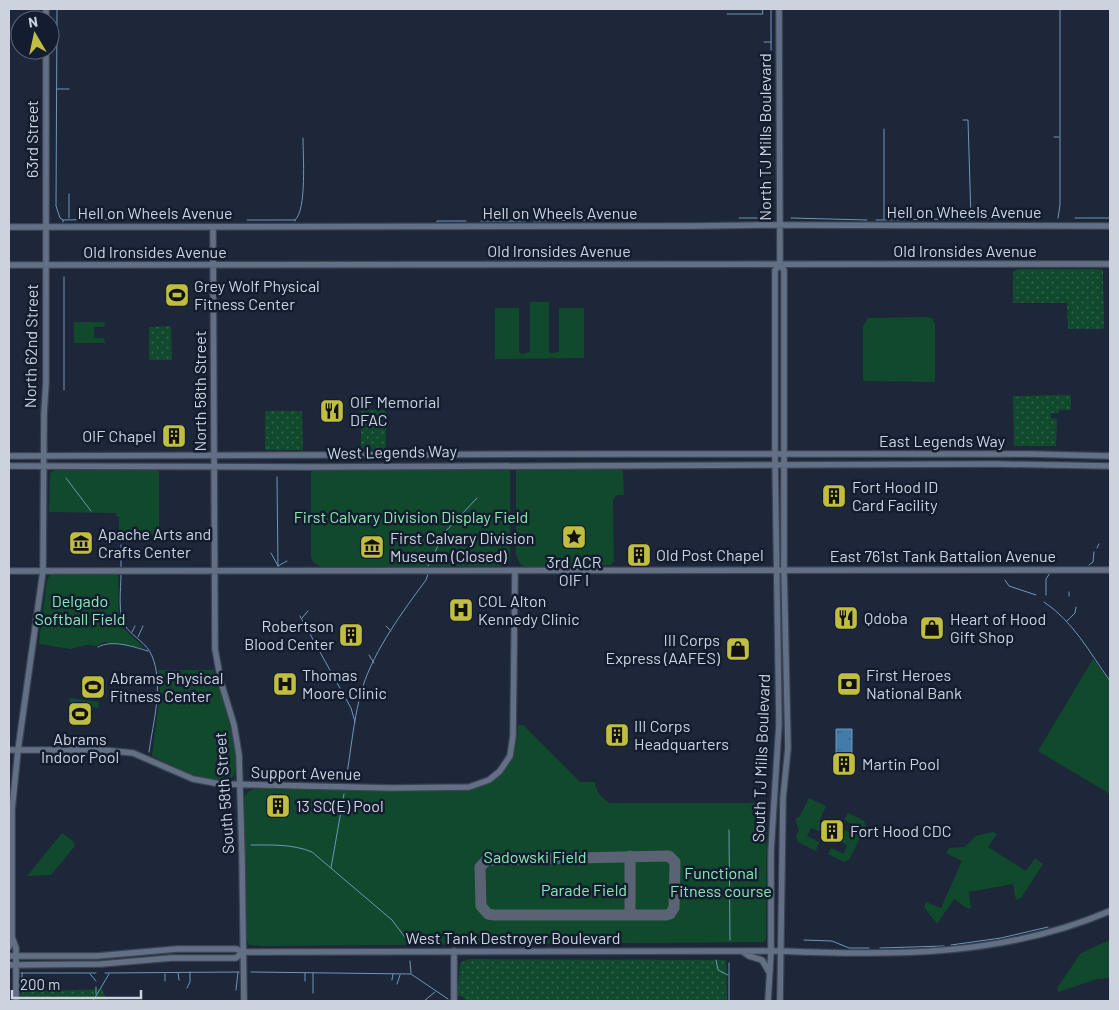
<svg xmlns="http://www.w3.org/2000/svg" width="1119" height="1010" font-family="Barlow,sans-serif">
	<defs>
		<pattern id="grass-dots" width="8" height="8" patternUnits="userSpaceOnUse" patternTransform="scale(1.25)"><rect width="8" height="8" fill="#11492d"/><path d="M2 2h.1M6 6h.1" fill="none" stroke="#32624b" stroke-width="1.8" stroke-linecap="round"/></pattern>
		<pattern id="water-ripples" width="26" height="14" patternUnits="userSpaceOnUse" patternTransform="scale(1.25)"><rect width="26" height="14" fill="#437caa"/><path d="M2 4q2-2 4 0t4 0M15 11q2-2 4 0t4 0" fill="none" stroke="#416481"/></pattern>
	</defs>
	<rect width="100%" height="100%" fill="#1d2739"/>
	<path fill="url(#grass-dots)" d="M1018,269h81l4,1 1,59h-36l-1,-26h-54v-31z
		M170,326l1,2 1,32h-23v-33z
		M1071,395v15h-12v3h-8v5l6,1 -1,27h-42l-1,-50z
		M386,409v40l-25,1v-40z
		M265,411h37l1,39h-38z
		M470,959l256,1 1,41h-260l-5,-5h-5l3,-31 2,-3z
		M103,989v4l5,6v2h-89v-5l4,-4z"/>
	<path fill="#11492d" d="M530,302h19v50l2,1 8,-1v-44h25v50l-89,1v-51h24v44l3,2 8,-2z
		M928,317l4,1 3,6v58l-72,-1v-55l5,-8z
		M74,322h31l-1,5h-10v11h10l1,5h-31z
		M314,468l196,1v93l-10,4 -179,1 -8,-5 -2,-5v-84z
		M518,468h104l1,5 1,22h-7l-4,5 1,61 -3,4 -85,2 -6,-3 -4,-9v-84z
		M56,469l101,1 2,1v65l-40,-1v-18l-3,-1v-3l-67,-1 1,-39z
		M118,574l1,47 3,6 22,21 -40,-6 -7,4 -10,-1 -17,4 -30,-5 -1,-1 8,-63 3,-5z
		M1093,659l17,23v112l-72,-43z
		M158,670h56c5,21 31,92 18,108 -18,10 -63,-14 -80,-22l8,-64z
		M70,698l29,4 -1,6 -6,-1 -2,15 -21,-3 2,-16 -2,-1z
		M518,725h5l57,57h15c1,10 6,16 15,21h147l7,3 3,7 -1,125 -2,4 -501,4 -14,-1 -2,-5 -3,-143 4,-5 6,-3 214,2c36,-9 49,-30 50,-66z
		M809,798l17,8 -7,16 7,4 -3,7 -12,-5 -4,8 12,6 -3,9 -18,-9 -2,-6 3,-6 -4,-11 5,-3z
		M848,813l16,8 2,5 -17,34 -5,2 -16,-8 3,-6 13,6 3,-9 -12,-6 6,-11 12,6 4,-8 -13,-6z
		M993,832l4,2 -9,13 38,24 9,-13 8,6 -22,34 -5,2 -3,-16 -44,8 2,16 -3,1 -14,-10 -17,25 -13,-17 2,-5 15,6 21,-47 -16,-8 3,-5 16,-1 11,-11z
		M62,833l12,9 1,4 -24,29 -24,1z
		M1110,940v38l-13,1 -39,13 -1,-4 24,-35z"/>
	<path fill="url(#water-ripples)" stroke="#6c96ba" d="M852,729v30h-16v-30z"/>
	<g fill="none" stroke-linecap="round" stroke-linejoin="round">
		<path stroke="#6c96ba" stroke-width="1" d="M57,9l-1,197 4,12 3,2
			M727,14h36l-1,-5
			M764,42h7
			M771,50v-41
			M57,89h12
			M963,120h5l3,99
			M884,129v90
			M1054,137h5
			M69,218v-24
			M739,218h30
			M767,218l2,-9 1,-20
			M791,218l76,2
			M1058,218l2,-13v-196
			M1075,218h35
			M138,219l40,-2 1,-1
			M964,219l75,-1
			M247,220h48v1
			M295,220c12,-9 8,-66 8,-82
			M876,220l79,-1
			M481,221h44
			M508,221v-7
			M534,221l98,-2
			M63,222v-2l57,-1
			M437,222v-1h29
			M64,390v-113
			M277,477l1,90
			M66,478l25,33
			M1097,548l2,-4
			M271,553l7,13 9,-5
			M1089,565l4,-3 1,-10
			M428,566l17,-34 32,-34
			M121,567v-22
			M121,574c0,14 -4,43 5,53 8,11 21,16 26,29 12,29 1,66 -3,96
			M1005,580l4,6 27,9
			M1046,595v-16l4,-6
			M1069,596v-4
			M1044,602c29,19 46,51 66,79
			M300,616l51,92 4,14
			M302,618l6,-7
			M1067,621l8,-8 1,-6
			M386,626l5,5
			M132,632l3,-6
			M138,637l5,-11
			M98,647c14,-8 36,0 50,4
			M369,655l5,8
			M346,780c5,-29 8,-66 17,-94 12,-37 40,-75 63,-106l2,-6
			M729,830l1,110
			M251,845c21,0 42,-1 61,7l80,68 18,24
			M331,868l13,-74
			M804,940l28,1 17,7h20
			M951,945l50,-7 47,-11
			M880,948l64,-2
			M716,960l2,10 10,5
			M410,961l1,12
			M251,972l160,2 37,25
			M21,973h75
			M105,973l134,-1
			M178,973l1,7
			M305,973v8
			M313,973v20
			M90,974l6,7
			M392,980l1,-6
			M165,981v-7
			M22,982v-9
			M397,984l3,-9
			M187,988l3,-6v-10
			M236,990l2,-18
			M96,994v-7
			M93,1001l16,-27
			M424,1001l11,-9
			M729,1001v-38"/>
		<path stroke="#5a6373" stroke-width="11" d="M630,856v59
			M669,856l6,6 -1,46 -4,6 -4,1h-172l-6,-1 -7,-8 -1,-39 7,-7z"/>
		<defs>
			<path id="tertiary" d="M779,9l1,256 4,5v300l4,178 -5,50 -3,203
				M46,20v-11
				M9,227l687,-1 73,-1 341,1
				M213,227l2,422 6,33 13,43 5,30 3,102 2,144
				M9,265l1101,-1
				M9,456l608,-2h412l81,2
				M9,466l299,1 687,-3 115,2
				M9,571l1101,-1
				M9,750h93l31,3 60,26 27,5 171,4 78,-1 20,-7 11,-9 10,-15 3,-20 2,-165
				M9,947l3,-10
				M743,952l6,4 13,4 7,12
				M9,956h88l80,-7h59l7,3 539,-1c112,5 223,5 328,-40
				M9,965l92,-1 70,-6h65l7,-6
				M16,1001v-53l-4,-11v-127l6,-60 25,-179 1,-157 2,-32v-332
				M454,1001v-50
				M768,1001l3,-49v-101l8,-127 -4,-269v-185l5,-5"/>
		</defs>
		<use href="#tertiary" stroke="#3a4352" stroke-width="8"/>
		<use href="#tertiary" stroke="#636f84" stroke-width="5.5"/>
	</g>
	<defs>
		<symbol id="stadium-square" viewBox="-11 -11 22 22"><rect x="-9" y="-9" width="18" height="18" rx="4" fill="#c0be41" stroke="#141d2f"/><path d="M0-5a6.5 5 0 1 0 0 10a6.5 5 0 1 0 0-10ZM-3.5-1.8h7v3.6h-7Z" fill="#111"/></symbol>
		<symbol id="restaurant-square" viewBox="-11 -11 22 22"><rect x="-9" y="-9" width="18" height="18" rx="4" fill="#c0be41" stroke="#141d2f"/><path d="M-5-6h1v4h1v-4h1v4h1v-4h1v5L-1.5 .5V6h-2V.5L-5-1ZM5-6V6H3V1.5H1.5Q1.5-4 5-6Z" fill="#111"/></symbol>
		<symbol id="building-square" viewBox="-11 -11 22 22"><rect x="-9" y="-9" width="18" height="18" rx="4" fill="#c0be41" stroke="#141d2f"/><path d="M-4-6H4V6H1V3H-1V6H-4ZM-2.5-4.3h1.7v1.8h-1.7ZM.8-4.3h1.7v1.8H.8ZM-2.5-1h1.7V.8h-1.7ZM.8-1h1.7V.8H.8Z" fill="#111"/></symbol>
		<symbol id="sight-square" viewBox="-11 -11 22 22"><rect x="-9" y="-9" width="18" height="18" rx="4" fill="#c0be41" stroke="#141d2f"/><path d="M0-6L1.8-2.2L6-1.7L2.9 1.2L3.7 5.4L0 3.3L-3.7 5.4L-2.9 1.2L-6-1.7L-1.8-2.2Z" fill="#111"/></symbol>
		<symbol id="museum-square" viewBox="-11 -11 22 22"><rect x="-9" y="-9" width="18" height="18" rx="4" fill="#c0be41" stroke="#141d2f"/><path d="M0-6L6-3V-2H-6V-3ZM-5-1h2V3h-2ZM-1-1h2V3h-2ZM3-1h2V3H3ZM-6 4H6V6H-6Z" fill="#111"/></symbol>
		<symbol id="hospital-square" viewBox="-11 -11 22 22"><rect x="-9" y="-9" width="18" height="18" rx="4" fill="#c0be41" stroke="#141d2f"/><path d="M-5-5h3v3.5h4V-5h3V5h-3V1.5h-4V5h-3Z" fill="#111"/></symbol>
		<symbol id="shop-square" viewBox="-11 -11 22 22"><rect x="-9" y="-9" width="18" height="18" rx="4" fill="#c0be41" stroke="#141d2f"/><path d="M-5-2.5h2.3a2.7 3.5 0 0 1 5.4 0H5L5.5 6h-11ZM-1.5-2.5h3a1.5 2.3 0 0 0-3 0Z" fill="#111"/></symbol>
		<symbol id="bank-square" viewBox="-11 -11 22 22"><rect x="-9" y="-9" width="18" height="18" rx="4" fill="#c0be41" stroke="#141d2f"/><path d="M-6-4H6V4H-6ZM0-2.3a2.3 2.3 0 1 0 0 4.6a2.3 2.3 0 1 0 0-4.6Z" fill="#111"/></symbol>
	</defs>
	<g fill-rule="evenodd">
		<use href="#stadium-square" x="163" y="281" width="28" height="28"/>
		<use href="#restaurant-square" x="318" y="397" width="28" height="28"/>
		<use href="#building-square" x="160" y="422" width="28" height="28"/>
		<use href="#building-square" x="820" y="482" width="28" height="28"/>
		<use href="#sight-square" x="560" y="523" width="28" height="28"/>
		<use href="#museum-square" x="67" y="529" width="28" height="28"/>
		<use href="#museum-square" x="358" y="533" width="28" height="28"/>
		<use href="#building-square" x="625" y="541" width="28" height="28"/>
		<use href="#hospital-square" x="447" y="596" width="28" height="28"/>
		<use href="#restaurant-square" x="832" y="604" width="28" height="28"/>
		<use href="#shop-square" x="918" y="614" width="28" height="28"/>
		<use href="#building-square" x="337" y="621" width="28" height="28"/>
		<use href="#shop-square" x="724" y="635" width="28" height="28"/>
		<use href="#hospital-square" x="271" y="670" width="28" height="28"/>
		<use href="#bank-square" x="835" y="670" width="28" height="28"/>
		<use href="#stadium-square" x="79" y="673" width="28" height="28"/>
		<use href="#stadium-square" x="66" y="700" width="28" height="28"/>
		<use href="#building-square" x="603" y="721" width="28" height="28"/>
		<use href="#building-square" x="830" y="750" width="28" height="28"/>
		<use href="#building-square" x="264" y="792" width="28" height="28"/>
		<use href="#building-square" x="818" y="817" width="28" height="28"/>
	</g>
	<g text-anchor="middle" stroke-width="5" stroke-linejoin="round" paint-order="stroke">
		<g font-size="16" fill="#ccd3df" stroke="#141d2f">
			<text transform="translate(765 137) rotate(-90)" y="6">North TJ Mills Boulevard</text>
			<text transform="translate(32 139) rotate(-90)" y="6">63rd Street</text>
			<text x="964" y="218">Hell on Wheels Avenue</text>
			<text x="155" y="219">Hell on Wheels Avenue</text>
			<text x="560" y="219">Hell on Wheels Avenue</text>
			<text x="559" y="257">Old Ironsides Avenue</text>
			<text x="965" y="257">Old Ironsides Avenue</text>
			<text x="155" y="258">Old Ironsides Avenue</text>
			<text transform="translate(31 346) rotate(-89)" y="6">North 62nd Street</text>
			<text transform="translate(200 391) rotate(-90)" y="6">North 58th Street</text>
			<text x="942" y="447">East Legends Way</text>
			<text transform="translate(392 452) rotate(-1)" y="6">West Legends Way</text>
			<text x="943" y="562">East 761st Tank Battalion Avenue</text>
			<text transform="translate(761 758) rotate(-88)" y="6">South TJ Mills Boulevard</text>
			<text transform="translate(306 773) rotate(1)" y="6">Support Avenue</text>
			<text transform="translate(224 793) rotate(-94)" y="6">South 58th Street</text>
			<text x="513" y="944">West Tank Destroyer Boulevard</text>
		</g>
		<g font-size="16" fill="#ccd3df" stroke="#141d2f" text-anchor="start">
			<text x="194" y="292">Grey Wolf Physical<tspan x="194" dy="18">Fitness Center</tspan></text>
			<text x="350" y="408">OIF Memorial<tspan x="350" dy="18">DFAC</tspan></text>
			<text x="156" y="442" text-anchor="end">OIF Chapel</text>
			<text x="852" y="493">Fort Hood ID<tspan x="852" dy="18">Card Facility</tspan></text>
			<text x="98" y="540">Apache Arts and<tspan x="98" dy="18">Crafts Center</tspan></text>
			<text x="390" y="544">First Calvary Division<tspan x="390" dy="18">Museum (Closed)</tspan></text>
			<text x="656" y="561">Old Post Chapel</text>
			<text x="574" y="568" text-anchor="middle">3rd ACR<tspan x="574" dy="18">OIF I</tspan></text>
			<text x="478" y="607">COL Alton<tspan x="478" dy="18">Kennedy Clinic</tspan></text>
			<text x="864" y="624">Qdoba</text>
			<text x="950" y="625">Heart of Hood<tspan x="950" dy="18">Gift Shop</tspan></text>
			<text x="334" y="632" text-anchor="end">Robertson<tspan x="334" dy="18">Blood Center</tspan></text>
			<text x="720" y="646" text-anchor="end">III Corps<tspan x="720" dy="18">Express (AAFES)</tspan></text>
			<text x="302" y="681">Thomas<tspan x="302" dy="18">Moore Clinic</tspan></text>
			<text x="866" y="681">First Heroes<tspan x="866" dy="18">National Bank</tspan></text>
			<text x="110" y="684">Abrams Physical<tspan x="110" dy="18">Fitness Center</tspan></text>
			<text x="634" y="732">III Corps<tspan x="634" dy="18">Headquarters</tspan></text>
			<text x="80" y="745" text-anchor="middle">Abrams<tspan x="80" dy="18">Indoor Pool</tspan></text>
			<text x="862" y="770">Martin Pool</text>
			<text x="296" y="812">13 SC(E) Pool</text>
			<text x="850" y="837">Fort Hood CDC</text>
		</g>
		<g font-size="16" fill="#88eab0" stroke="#141d2f">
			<text x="411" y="523">First Calvary Division Display Field</text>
			<text x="80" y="607">Delgado<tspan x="80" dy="18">Softball Field</tspan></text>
			<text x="535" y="863">Sadowski Field</text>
			<text x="721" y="879">Functional<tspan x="721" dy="18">Fitness course</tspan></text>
			<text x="584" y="896">Parade Field</text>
		</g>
	</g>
	<rect width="1119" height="1010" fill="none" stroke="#ccd3df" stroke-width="20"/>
	<g transform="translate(35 35) rotate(351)"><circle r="24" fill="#141d2f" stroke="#5e6675"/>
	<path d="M0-4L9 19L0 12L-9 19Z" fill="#c0be41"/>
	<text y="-8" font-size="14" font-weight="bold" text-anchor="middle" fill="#ccd3df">N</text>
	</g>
	<path d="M12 990v8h129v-8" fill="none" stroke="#ccd3df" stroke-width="2.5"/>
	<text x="20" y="990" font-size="15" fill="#ccd3df" stroke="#141d2f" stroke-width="4" paint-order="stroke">200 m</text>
</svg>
